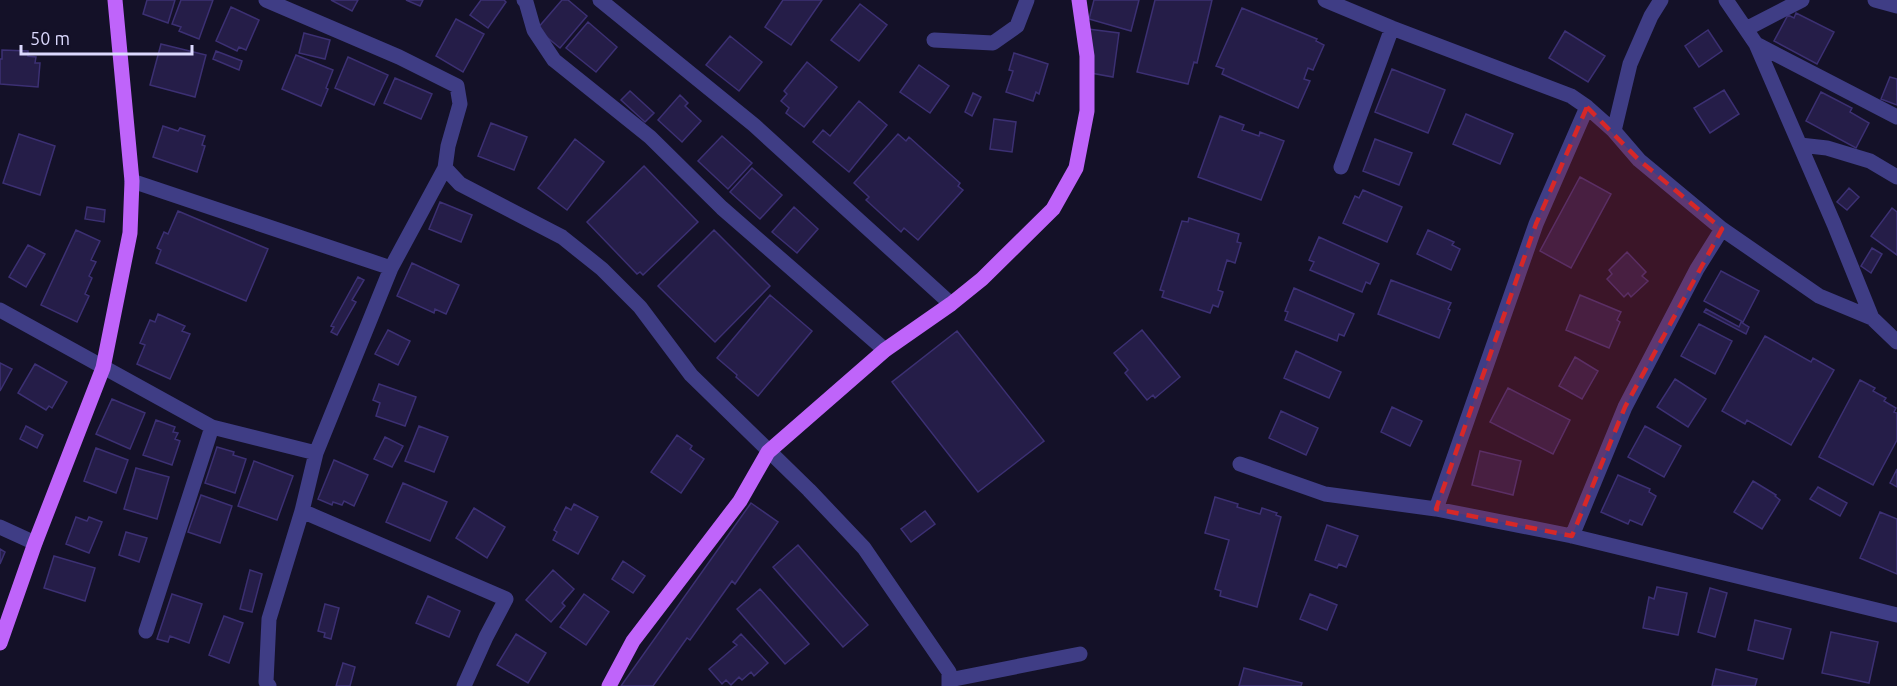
<svg xmlns="http://www.w3.org/2000/svg" width="1897" height="686" font-family="Ubuntu,sans-serif">
	<rect width="100%" height="100%" fill="#141128"/>
	<path fill="#251d48" stroke="#3c3073" stroke-width="1.5" d="M147,0h28l-7,23 -25,-9z
		M181,0h32l-14,39 -20,-8 2,-4 -9,-3z
		M331,0h27l-6,11z
		M406,0h17l-3,6z
		M481,0h23l2,2 -18,26 -18,-13z
		M562,0h6l19,16 -27,32 -23,-19z
		M783,0h39l-31,45 -26,-18z
		M1094,0h45l-8,31 -42,-12z
		M1155,0h57l-15,63 -3,-1 -6,22 -51,-12z
		M860,4l27,21 -28,36 -28,-21z
		M231,7l28,13 -13,30 -7,-3 -2,4 -21,-10z
		M1242,8l75,31 -1,2 8,4 -11,25 -5,-2 -4,11 6,2 -12,27 -76,-34 2,-5 -8,-3z
		M1796,13l38,19 -17,32 -43,-23 14,-26 6,3z
		M456,19l28,15 -21,38 -27,-16z
		M588,22l29,25 -21,25 -30,-24z
		M1088,29l31,4 -6,44 -22,-4z
		M1708,30l14,21 -23,16 -14,-21z
		M1565,31l40,25 -17,26 -39,-24z
		M304,33l26,7 -5,19 -26,-6z
		M730,36l32,26 -23,29 -33,-26z
		M161,44l45,11 -11,42 -45,-12z
		M2,50l26,1v5l8,1 -1,6h5l-2,24 -38,-3v-25h2z
		M216,51l26,10 -3,9 -26,-11z
		M1014,53l34,11 -9,30 -3,-2 -3,9 -27,-9 7,-21 -4,-1z
		M296,55l37,15 -7,18 2,1 -7,17 -39,-17z
		M348,57l40,18 -14,30 -39,-17z
		M807,62l30,25 -33,40 -18,-14 3,-5 -8,-7 6,-7 -3,-3z
		M919,65l30,21 -19,27 -30,-21z
		M1392,69l53,21 -17,43 -53,-21z
		M1890,77l7,2v26l-16,-6z
		M395,78l37,16 -11,25 -37,-16z
		M1724,90l15,24 -29,19 -16,-25z
		M630,91l24,22 -9,9 -24,-22z
		M1821,92l31,16 -2,4 19,11 -13,25 -50,-27z
		M973,93l8,4 -9,19 -7,-4z
		M680,95l8,8 -3,3 16,15 -19,21 -24,-22z
		M859,101l28,24 -38,47 -36,-30 10,-12 7,6z
		M1466,114l47,20 -13,30 -47,-20z
		M1220,116l24,9 -2,5 17,6 1,-4 24,9 -23,59 -63,-23z
		M994,119l22,3 -4,30 -22,-3z
		M491,123l36,14 -13,33 -36,-14z
		M163,126l15,5 2,-3 25,8 -3,9 3,1 -8,26 -44,-15z
		M19,134l36,12 -15,49 -37,-12z
		M898,134l8,7 3,-4 51,46 -2,3 5,4 -45,50 -14,-12 -3,4 -35,-32 3,-3 -15,-14z
		M722,136l30,27 -24,26 -30,-28z
		M575,139l29,23 -37,48 -29,-22z
		M1375,139l37,14 -13,32 -36,-14z
		M644,166l54,56 -55,53 -3,-3 -3,2 -50,-52z
		M752,168l30,27 -22,24 -30,-27z
		M1580,177l31,17 -40,74 -31,-17z
		M1849,188l10,9 -12,13 -10,-8z
		M1363,190l39,17 -15,35 -44,-19 12,-27 4,2z
		M440,202l32,13 -11,27 -32,-13z
		M87,207l18,3 -1,12 -19,-3z
		M794,207l24,22 -21,24 -25,-21z
		M1892,208l5,4v43l-26,-19z
		M178,211l90,38 -22,52 -90,-38 5,-13 -4,-2 7,-16 4,2z
		M1189,218l50,16 -2,8 4,1 -6,20 -8,-3 -9,30 5,2 -5,15 -5,-2 -3,8 -48,-16 2,-6 -4,-1 22,-69 6,1z
		M76,230l24,11 -9,19 5,2 -7,14 3,2 -7,16 4,2 -12,26 -36,-17z
		M714,230l56,56 -55,56 -57,-56z
		M1428,230l26,12 -2,3 8,4 -9,21 -34,-16z
		M1319,237l60,27 -9,20 -4,-2 -4,10 -52,-22 4,-8 -5,-2z
		M28,245l17,9 -19,33 -17,-10z
		M1872,248l10,6 -11,19 -10,-7z
		M1627,252l19,20 -4,4 6,5 -17,16 -3,-4 -4,4 -17,-18 5,-5 -3,-4z
		M412,263l47,22 -13,29 -11,-5 -1,4 -37,-17z
		M1721,271l38,20 -16,31 -39,-21z
		M358,277l6,3 -12,20 4,2 -19,33 -6,-3 3,-5 -3,-1z
		M1391,280l60,23 -3,6 2,1 -11,28 -61,-24z
		M1294,288l60,26 -10,22 -5,-2 -2,7 -52,-21 3,-8 -3,-1z
		M770,295l42,36 -54,65 -22,-19 1,-2 -20,-17z
		M1580,295l41,17 -4,8 3,2 -11,26 -43,-18z
		M1706,309l33,18 2,-5 8,5 -3,7 -42,-22z
		M158,314l27,12 -3,5 8,3 -20,45 -33,-15 8,-19 -5,-2 10,-23 5,2z
		M1699,324l33,17 -17,33 -34,-18z
		M388,330l22,11 -12,24 -23,-11z
		M1142,330l38,47 -25,21 -2,-3 -6,5 -22,-27 3,-3 -14,-17z
		M957,331l87,110 -66,51 -86,-110z
		M1765,336l46,26 2,-4 21,12 -43,75 -44,-25 -2,4 -23,-13z
		M1296,351l45,21 -12,26 -45,-20z
		M1575,357l23,14 -16,28 -23,-13z
		M0,363l12,6 -12,22z
		M35,364l32,18 -15,26 -3,-2 -3,4 -28,-17z
		M1675,379l31,20 -18,28 -31,-20z
		M1860,380l15,8 -2,3 13,7 -2,3 12,7 -2,4 3,1v27l-24,45 -54,-28z
		M379,384l37,13 -11,29 -29,-10 4,-13 -7,-3z
		M1508,388l62,32 -17,34 -63,-32z
		M112,399l33,14 -15,36 -34,-15z
		M1392,407l30,14 -12,25 -29,-14z
		M1281,411l37,17 -12,27 -37,-17z
		M156,420l19,7 -2,5 5,1 -3,6 5,2 -8,24 -29,-10z
		M26,426l17,9 -6,13 -17,-9z
		M419,426l29,11 -14,35 -29,-11z
		M1645,426l36,20 -17,31 -36,-20z
		M677,435l15,11 -2,3 14,10 -23,34 -30,-21z
		M385,437l18,9 -11,21 -18,-8z
		M217,447l17,5 -1,3 13,4 -11,34 -30,-10z
		M96,448l32,12 -12,33 -32,-12z
		M1480,451l41,10 -8,34 -41,-10z
		M334,460l34,15 -14,31 -10,-5 -2,4 -9,-3 -1,3 -14,-6z
		M254,461l39,15 -16,44 -39,-14z
		M136,468l33,9 -12,42 -33,-10z
		M1897,469v18l-7,-4z
		M1618,475l32,14 -1,3 7,4 -14,29 -12,-5 -2,4 -27,-12z
		M1753,481l23,14 -1,1 5,4 -18,29 -28,-17z
		M403,483l44,19 -17,39 -44,-19z
		M1818,487l29,16 -7,13 -30,-17z
		M201,495l31,11 -12,37 -32,-11z
		M1215,497l23,7 -1,3 23,7 2,-6 15,5 -1,2 5,2 -24,90 -37,-11 1,-5 -6,-2 14,-49 -24,-7z
		M751,503l27,19 -43,62 -3,-3 -42,59 -3,-2 -34,48h-32z
		M574,504l24,13 -20,37 -25,-14 4,-8 -3,-2 12,-23 5,3z
		M474,508l31,19 -18,31 -31,-20z
		M925,511l10,13 -24,18 -10,-13z
		M1880,512l17,7v55l-37,-16z
		M76,517l11,4 2,-4 13,5 -13,31 -23,-9z
		M1327,525l31,11 -12,31 -7,-3 -2,4 -22,-8z
		M126,532l21,6 -8,24 -20,-7z
		M798,545l70,80 -25,22 -70,-80z
		M0,549l5,3 -5,12z
		M54,556l41,12 -10,33 -41,-13z
		M623,561l22,15 -12,17 -21,-14z
		M250,570l12,4 -10,38 -12,-3z
		M553,570l21,19 -12,14 3,3 -14,16 -25,-22z
		M1657,587l30,6 -9,42 -35,-7 6,-31 5,2z
		M1710,588l17,5 -12,44 -17,-5z
		M760,589l49,55 -24,20 -48,-55z
		M172,594l30,10 -13,39 -19,-7 -2,6 -11,-3z
		M584,594l25,18 -23,33 -26,-18z
		M1310,594l27,11 -10,25 -27,-11z
		M428,596l32,15 -11,26 -33,-14z
		M325,604l14,4 -8,31 -7,-2 1,-4 -7,-2z
		M224,616l19,7 -14,40 -20,-8z
		M1755,620l36,9 -8,30 -35,-9z
		M1831,632l47,10 -9,41 -47,-10z
		M516,634l30,19 -18,30 -31,-18z
		M741,634l27,29 -14,13 -3,-4 -9,8 -3,-3 -8,8 -5,-5 -4,4 -13,-15 28,-24 -4,-3z
		M343,663l12,4 -5,19h-14z
		M1244,668l58,15 -1,3h-62z
		M1716,669l41,10 -2,7h-43z"/>
	<g fill="none" stroke-linecap="round" stroke-linejoin="round">
		<path stroke="#3f3d85" stroke-width="15" d="M266,0l133,57 58,29 3,18 -12,42 -3,22 15,16 102,53 40,32 38,38 51,68 118,115 55,58 85,124v14
			M524,0l2,2 8,28 20,30 96,77 72,71 163,142
			M600,0l154,125 197,179
			M1325,0l67,28 179,68 16,11 27,24 25,29 83,69 97,67 53,22
			M1726,0l30,44 78,180 38,94 25,24
			M1875,0l22,6
			M1746,29l56,-29
			M934,40l59,3 24,-17 10,-26
			M1756,44l141,73
			M1614,131l16,-67 21,-48 10,-16
			M1800,145l27,3 43,13 27,16
			M1341,167l51,-139
			M132,181l259,87
			M0,310l212,117 104,26
			M1240,464l85,30 111,15 136,27 325,79
			M1436,509l100,-285 51,-117
			M302,511l204,88 -20,38 -22,49
			M0,527l35,16
			M1572,536l53,-129 72,-138 25,-40
			M146,631l66,-204
			M949,680l131,-26
			M269,686l-3,-4 3,-63 33,-108 14,-58 75,-185 54,-100"/>
		<path stroke="#bf64fa" stroke-width="15" d="M0,643l35,-100 68,-175 27,-135 2,-52 -17,-181
			M609,686l24,-45 107,-140 28,-49 117,-102 66,-46 31,-25 71,-70 23,-41 11,-57v-55l-8,-56"/>
	</g>
	<path fill="#d62828" fill-opacity="0.2" stroke="#d62828" stroke-width="4.5" stroke-dasharray="12 8" stroke-linejoin="round" d="M1587,107l52,53 83,69 -97,178 -53,129 -136,-27 100,-285z"/>
	<path d="M21 45v9h171v-9" fill="none" stroke="#dcd9fe" stroke-width="3"/>
	<text x="30" y="45" font-size="18" fill="#dcd9fe" stroke="#141128" stroke-width="4.5" paint-order="stroke">50 m</text>
</svg>
